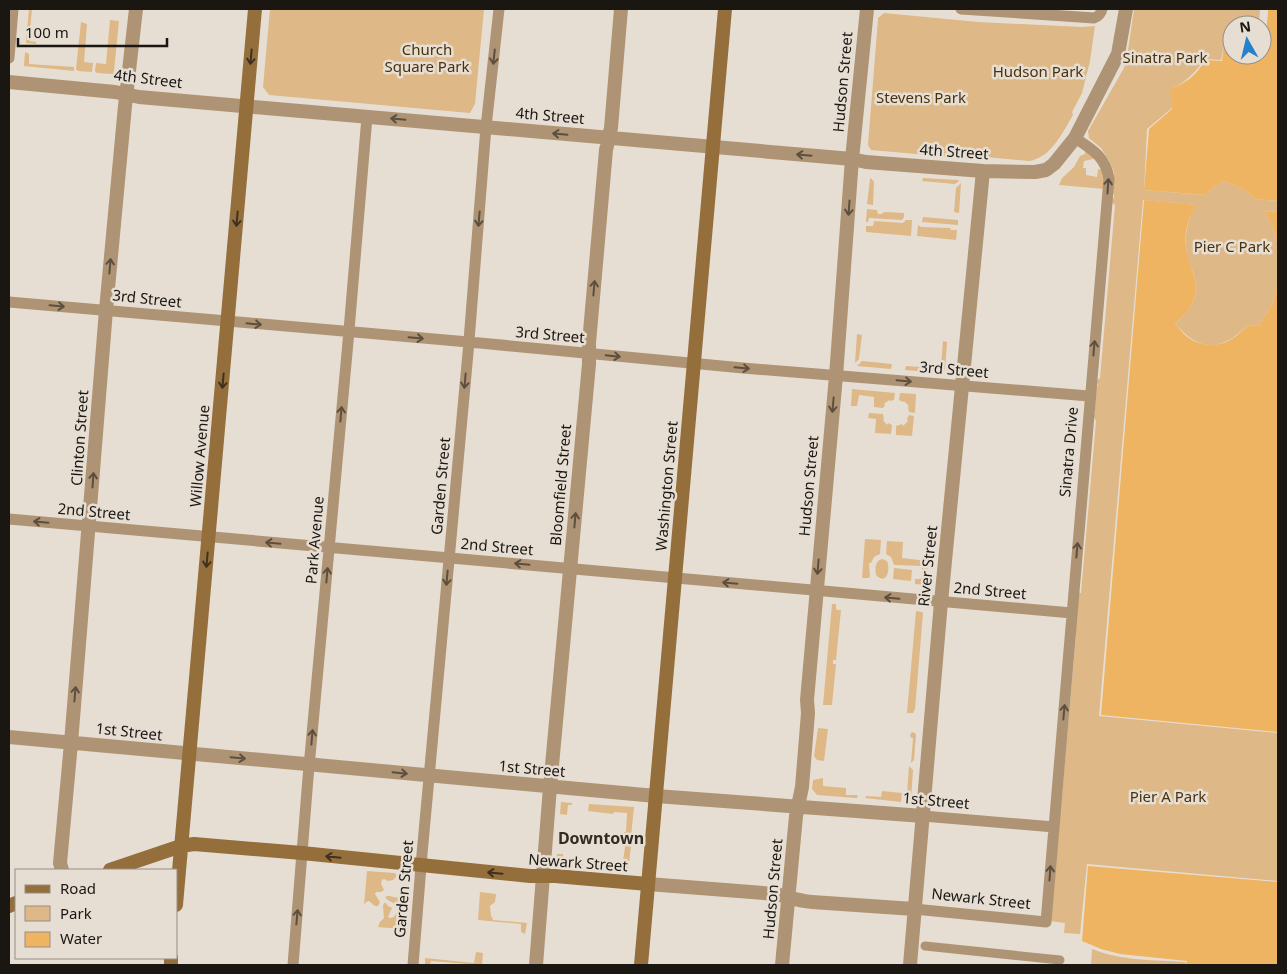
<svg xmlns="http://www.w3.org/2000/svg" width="1287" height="974" font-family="'Noto Sans',sans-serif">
	<rect width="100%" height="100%" fill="#e7ded3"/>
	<path fill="#deb886" d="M29,9h3l-3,32 7,1v2l-10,-1z
		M270,9h214l-9,95 -5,9 -201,-18 -6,-8z
		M1134,9h126l-1,16h-27v19l-8,-1 -3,17 -16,-1c-10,14 -18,22 -34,30l1,19 -25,21 -3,61 60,5 9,-8 11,-6 19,8 13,10 22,2v11l-13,-1 8,17 5,18v38l-6,21 -13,21 -11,-1c-26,26 -49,28 -73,-2 14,-10 24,-25 20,-43 -1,-9 -7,-17 -8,-26 -3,-18 0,-34 9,-49l-53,-5 -44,516 179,17v148l-191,-17 -7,70 -16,-1 1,-10 -15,-2 9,-111 2,-2 15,-173 -1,-1 3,-41h3l15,-172 -3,-6 2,-2v-3l-1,-1 1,-21 2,-1 1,-3 -3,-2 5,-4 15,-173 -3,-2v-4l2,-1v-3l-2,-4 2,-19 -4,-10 -9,-14 -12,-10 -1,-7 36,-63 3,-11z
		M884,13l94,9 104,5 13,-1 -5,35 -8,32 -10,19 1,3c-10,17 -22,43 -44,46l-44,-4 -1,3 -113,-10 -3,-5 10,-126v-1z
		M110,20l9,1 -5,50 -1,3 -16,-1 -2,-2 1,-8 10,1z
		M81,22l6,2 -3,38 9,1 -1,9 -14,-1 -2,-2z
		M25,52l4,2v10l45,3v4l-50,-5z
		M1085,151l12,7 -13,3 -1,7h3v7l11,2 1,-8 6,1 1,19 -46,-4 3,-7 12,-11 6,-11 5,-2z
		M871,178l3,4 -1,23 -6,-1 3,-25z
		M923,178l35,2 1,1 -4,3 -33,-3z
		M961,183l-2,30 -5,-1 2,-24z
		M867,209l10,1 1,4h4l2,-2 20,1v4l-2,3 -33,-2 -1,4h-2z
		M923,217l35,3v5l-36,-3z
		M906,220h6l-1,16 -45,-4v-6h7l1,-5 29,2z
		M918,225l3,2 29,1 1,2h6l-1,10 -39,-4z
		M857,334l5,1 -3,24 -4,4z
		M943,341l4,1 -2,28 -4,-4z
		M862,361l30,3 -1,5 -34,-3z
		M906,366l31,2 4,5 -36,-3z
		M852,389l43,4 -1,7 -4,1 -1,-1 -5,4 1,1 -2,3 -9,-1v-10l-15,-2 -2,11h-6z
		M900,393l16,1 -1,19 -6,-1 -1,-5 1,-1 -5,-5 -1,1 -4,-2z
		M869,413l14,1 1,5 -1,1 4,5 1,-2 4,2 -1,9 -16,-1 1,-14 -8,-1z
		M909,415l5,1 -2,20 -16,-1v-9l6,-2 1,2 5,-5 -1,-2z
		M865,539l16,1 -1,14 -6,3 -3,6h-2l1,14 -2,1h-6z
		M887,541l16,1 -1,16 26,3 -2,24 -11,-1v-5h5l2,-1v-12l-28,-1 -3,-8 -5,-3z
		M882,559l5,2c4,9 -1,25 -11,14 -1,-7 -1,-14 6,-16z
		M894,568l18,2 -1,11 -18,-2z
		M832,604h4v4l1,2h4l-5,50h-3v4h3l-4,41h-9z
		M916,611l6,1 1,1 -8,96 -2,4h-6z
		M818,728l10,1 -4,32 -7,-1 -3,-4z
		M912,732l3,1 1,2 -2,25 -3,3 2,-25h-2l-1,-3z
		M909,766l4,4 -2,30 -3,3 -2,-1 -1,-7 2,-1z
		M823,778v8l23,2v7h11l1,2 -2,1 -39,-3 -5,-6 1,-9z
		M882,791l20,2 -1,9 -36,-4 1,-2 15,1z
		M561,802l11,1v2h-4l-1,10 -7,-1z
		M589,804l45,3 -3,30 -7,-1v-4h2l1,-19 -13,-1 -1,2 -25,-3z
		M623,845l8,1 -3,26 -32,-4 1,-4 25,4 3,-21 -2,-1z
		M557,854h6v8l20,2 -1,2 -1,1 -24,-2 -1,-2z
		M367,871l27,2 2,1v3l-3,3 -5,1 -4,-2 -2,1 -1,4 3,6 -3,2h-5l-1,2 5,8 -2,4h-3l-6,-5 -3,1 -2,3z
		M404,884l2,2 -4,43 -24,-2 2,-5 4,-4 -1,-12 1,-3h2l2,3 4,2 -4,9 2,1c4,-1 3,0 6,-4 8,-10 -6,-10 -11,-17 5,-3 9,2 14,0 3,-4 0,-9 5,-13z
		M480,892l16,2 -1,8 -5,4 1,10 1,1 1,3 34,3 -2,11 -4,-2v-8l-43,-4z
		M1092,949c30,12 62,11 94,13l-1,3h-94z
		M476,952l7,1 -1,12 -51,-4 -1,4h-5v-7l49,5z"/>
	<path fill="#efb462" d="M1268,9h10v192l-22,-2 -13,-10 -19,-8 -11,6 -8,8 -61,-5 5,-61 23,-20 -2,-20c16,-6 27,-14 35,-29l17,1 2,-18 8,1v11h30v-8l3,-1z
		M1144,200l53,5c-10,14 -14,31 -10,48 1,8 5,15 7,23 6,19 -3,36 -19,47 3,4 6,8 10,12 12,11 31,13 45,5 7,-4 13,-10 18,-15l11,1 13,-21 6,-21v448l-177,-17z
		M1265,211l13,1v34l-5,-18z
		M1088,866l190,16v83h-84l-8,-1 1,-3 -67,-7 -19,-5 -19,-8z"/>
	<path fill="#e7ded3" d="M1266,9h2l-3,38h-3v-3z"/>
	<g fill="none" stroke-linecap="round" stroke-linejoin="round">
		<path stroke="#ae9474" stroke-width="9" d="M925,946l135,14"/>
		<path stroke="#ae9474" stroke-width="11" d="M961,9l133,9c5,-2 7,-4 8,-9
			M9,58l4,-49
			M9,302l471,41 263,25 346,28
			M9,519l1063,94
			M923,816l131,11
			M914,909l132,13 63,-743c-3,-22 -17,-30 -34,-41
			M293,965l15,-187 40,-436 19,-225
			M413,965l9,-111 46,-501 18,-226 13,-118"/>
		<path stroke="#ae9474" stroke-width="14" d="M9,82l106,10 24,5 713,62 14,3 117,9 52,1 11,-2 8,-6 21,-26 43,-84 8,-45
			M9,737l647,59 267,20
			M62,870l-2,-7 11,-120 35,-433 19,-204 11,-97
			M648,884l128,10c12,3 23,7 36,8l102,7
			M536,965l14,-178 39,-423v-21l17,-193 5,-22 10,-119
			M782,965l14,-149 6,-29 6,-74 -1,-13 29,-324 16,-217 15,-150
			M910,965l31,-363 42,-431"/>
		<path stroke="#946f3c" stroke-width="14" d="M110,870l71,-24 13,-2 108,9 228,23h25l93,8
			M176,905l79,-896
			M9,906l7,-3
			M171,965v-7
			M641,965l84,-956"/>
	</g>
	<defs><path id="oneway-shaft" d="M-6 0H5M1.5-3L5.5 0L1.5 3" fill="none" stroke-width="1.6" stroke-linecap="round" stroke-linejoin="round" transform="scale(1.25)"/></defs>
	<g stroke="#3f311f">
		<use href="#oneway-shaft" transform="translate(251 57) rotate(95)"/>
		<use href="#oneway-shaft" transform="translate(237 219) rotate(95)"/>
		<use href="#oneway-shaft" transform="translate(223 381) rotate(95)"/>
		<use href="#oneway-shaft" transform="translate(207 560) rotate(95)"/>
		<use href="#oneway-shaft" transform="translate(333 857) rotate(-174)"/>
		<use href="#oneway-shaft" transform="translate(495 873) rotate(-175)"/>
	</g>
	<g stroke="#5d4f3f">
		<use href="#oneway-shaft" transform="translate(494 57) rotate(96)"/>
		<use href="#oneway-shaft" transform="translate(398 119) rotate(-175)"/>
		<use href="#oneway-shaft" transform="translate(560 134) rotate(-175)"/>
		<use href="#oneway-shaft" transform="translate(804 155) rotate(-175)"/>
		<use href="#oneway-shaft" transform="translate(1108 186) rotate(-86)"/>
		<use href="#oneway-shaft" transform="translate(849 208) rotate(94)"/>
		<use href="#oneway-shaft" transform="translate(479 219) rotate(95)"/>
		<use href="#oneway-shaft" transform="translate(110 266) rotate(-85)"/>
		<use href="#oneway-shaft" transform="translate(594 288) rotate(-85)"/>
		<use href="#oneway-shaft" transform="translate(57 306) rotate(5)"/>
		<use href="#oneway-shaft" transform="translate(254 324) rotate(5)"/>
		<use href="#oneway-shaft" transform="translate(416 338) rotate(5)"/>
		<use href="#oneway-shaft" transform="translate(1094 348) rotate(-85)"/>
		<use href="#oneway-shaft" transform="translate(613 356) rotate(6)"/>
		<use href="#oneway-shaft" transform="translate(742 368) rotate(5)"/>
		<use href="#oneway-shaft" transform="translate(465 381) rotate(95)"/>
		<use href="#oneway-shaft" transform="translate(904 381) rotate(5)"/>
		<use href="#oneway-shaft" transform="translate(833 405) rotate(95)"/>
		<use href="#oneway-shaft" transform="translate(341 414) rotate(-85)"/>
		<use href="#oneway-shaft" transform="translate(93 480) rotate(-86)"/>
		<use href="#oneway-shaft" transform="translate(575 520) rotate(-85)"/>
		<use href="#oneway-shaft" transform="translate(41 522) rotate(-175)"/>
		<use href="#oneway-shaft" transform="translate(273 543) rotate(-175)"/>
		<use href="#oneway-shaft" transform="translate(1077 550) rotate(-85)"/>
		<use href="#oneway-shaft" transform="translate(522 564) rotate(-175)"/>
		<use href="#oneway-shaft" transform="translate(818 567) rotate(95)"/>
		<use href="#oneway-shaft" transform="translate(327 575) rotate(-85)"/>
		<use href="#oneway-shaft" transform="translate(447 578) rotate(95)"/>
		<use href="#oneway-shaft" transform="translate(730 583) rotate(-175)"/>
		<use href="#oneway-shaft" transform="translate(892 598) rotate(-175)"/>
		<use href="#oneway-shaft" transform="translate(75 694) rotate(-85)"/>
		<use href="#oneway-shaft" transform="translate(1064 712) rotate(-85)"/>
		<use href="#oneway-shaft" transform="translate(312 737) rotate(-85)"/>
		<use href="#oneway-shaft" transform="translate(238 758) rotate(5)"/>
		<use href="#oneway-shaft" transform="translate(400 773) rotate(6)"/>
		<use href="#oneway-shaft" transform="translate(1050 873) rotate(-86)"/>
		<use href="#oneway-shaft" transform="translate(297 917) rotate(-85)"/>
	</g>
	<g text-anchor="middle" stroke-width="5" stroke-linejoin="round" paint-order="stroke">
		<g font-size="15" fill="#49310e" stroke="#e7ded3">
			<text x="427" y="55">Church<tspan x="427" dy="17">Square Park</tspan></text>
			<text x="1165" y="63">Sinatra Park</text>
			<text x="1038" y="77">Hudson Park</text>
			<text x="921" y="103">Stevens Park</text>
			<text x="1232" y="252">Pier C Park</text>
			<text x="1168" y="802">Pier A Park</text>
		</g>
		<g font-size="15" fill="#1a1713" stroke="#e7ded3">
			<text transform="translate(148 79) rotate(7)" y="5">4th Street</text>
			<text transform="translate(843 82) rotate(-85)" y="5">Hudson Street</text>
			<text transform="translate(550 116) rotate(5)" y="5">4th Street</text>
			<text transform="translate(954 152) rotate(4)" y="5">4th Street</text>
			<text transform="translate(147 299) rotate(6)" y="5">3rd Street</text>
			<text transform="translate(550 335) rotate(5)" y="5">3rd Street</text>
			<text transform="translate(954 370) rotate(5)" y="5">3rd Street</text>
			<text transform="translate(80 438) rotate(-86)" y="5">Clinton Street</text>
			<text transform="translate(1069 452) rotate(-85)" y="5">Sinatra Drive</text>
			<text transform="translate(200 456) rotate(-85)" y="5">Willow Avenue</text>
			<text transform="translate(561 485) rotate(-85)" y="5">Bloomfield Street</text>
			<text transform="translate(441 486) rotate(-85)" y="5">Garden Street</text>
			<text transform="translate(667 486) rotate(-85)" y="5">Washington Street</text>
			<text transform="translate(809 486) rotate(-85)" y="5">Hudson Street</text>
			<text transform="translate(94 512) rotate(5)" y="5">2nd Street</text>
			<text transform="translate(315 540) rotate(-85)" y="5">Park Avenue</text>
			<text transform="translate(497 547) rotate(5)" y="5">2nd Street</text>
			<text transform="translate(928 566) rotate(-84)" y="5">River Street</text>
			<text transform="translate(990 591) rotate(5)" y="5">2nd Street</text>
			<text transform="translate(129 732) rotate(6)" y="5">1st Street</text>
			<text transform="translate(532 769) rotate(5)" y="5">1st Street</text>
			<text transform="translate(936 801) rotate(5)" y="5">1st Street</text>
			<text transform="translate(578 863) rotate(4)" y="5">Newark Street</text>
			<text transform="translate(404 889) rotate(-85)" y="5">Garden Street</text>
			<text transform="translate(773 889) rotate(-85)" y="5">Hudson Street</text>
			<text transform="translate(981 899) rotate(6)" y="5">Newark Street</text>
		</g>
		<g font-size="16" font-weight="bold" fill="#322b22" stroke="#e7ded3">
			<text x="601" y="844">Downtown</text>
		</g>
	</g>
	<rect width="1287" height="974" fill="none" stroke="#1a1713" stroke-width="20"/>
	<rect x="15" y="869" width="162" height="90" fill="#e7ded3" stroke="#958e86"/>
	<rect x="25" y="885" width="25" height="8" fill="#946f3c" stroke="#958e86"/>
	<text x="60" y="894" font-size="15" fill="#1a1713">Road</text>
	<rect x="25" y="906" width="25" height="15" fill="#deb886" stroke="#958e86"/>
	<text x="60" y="919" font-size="15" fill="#1a1713">Park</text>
	<rect x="25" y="932" width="25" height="15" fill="#efb462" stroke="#958e86"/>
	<text x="60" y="944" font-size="15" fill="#1a1713">Water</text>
	<g transform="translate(1247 40) rotate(352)"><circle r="24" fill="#e7ded3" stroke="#958e86"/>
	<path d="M0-4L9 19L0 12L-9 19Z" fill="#2381ce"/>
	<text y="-8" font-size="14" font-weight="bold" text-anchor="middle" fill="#1a1713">N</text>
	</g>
	<path d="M18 38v8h149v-8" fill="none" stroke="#1a1713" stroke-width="2.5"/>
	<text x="25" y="38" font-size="15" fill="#1a1713" stroke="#e7ded3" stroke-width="4" paint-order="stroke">100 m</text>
</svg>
